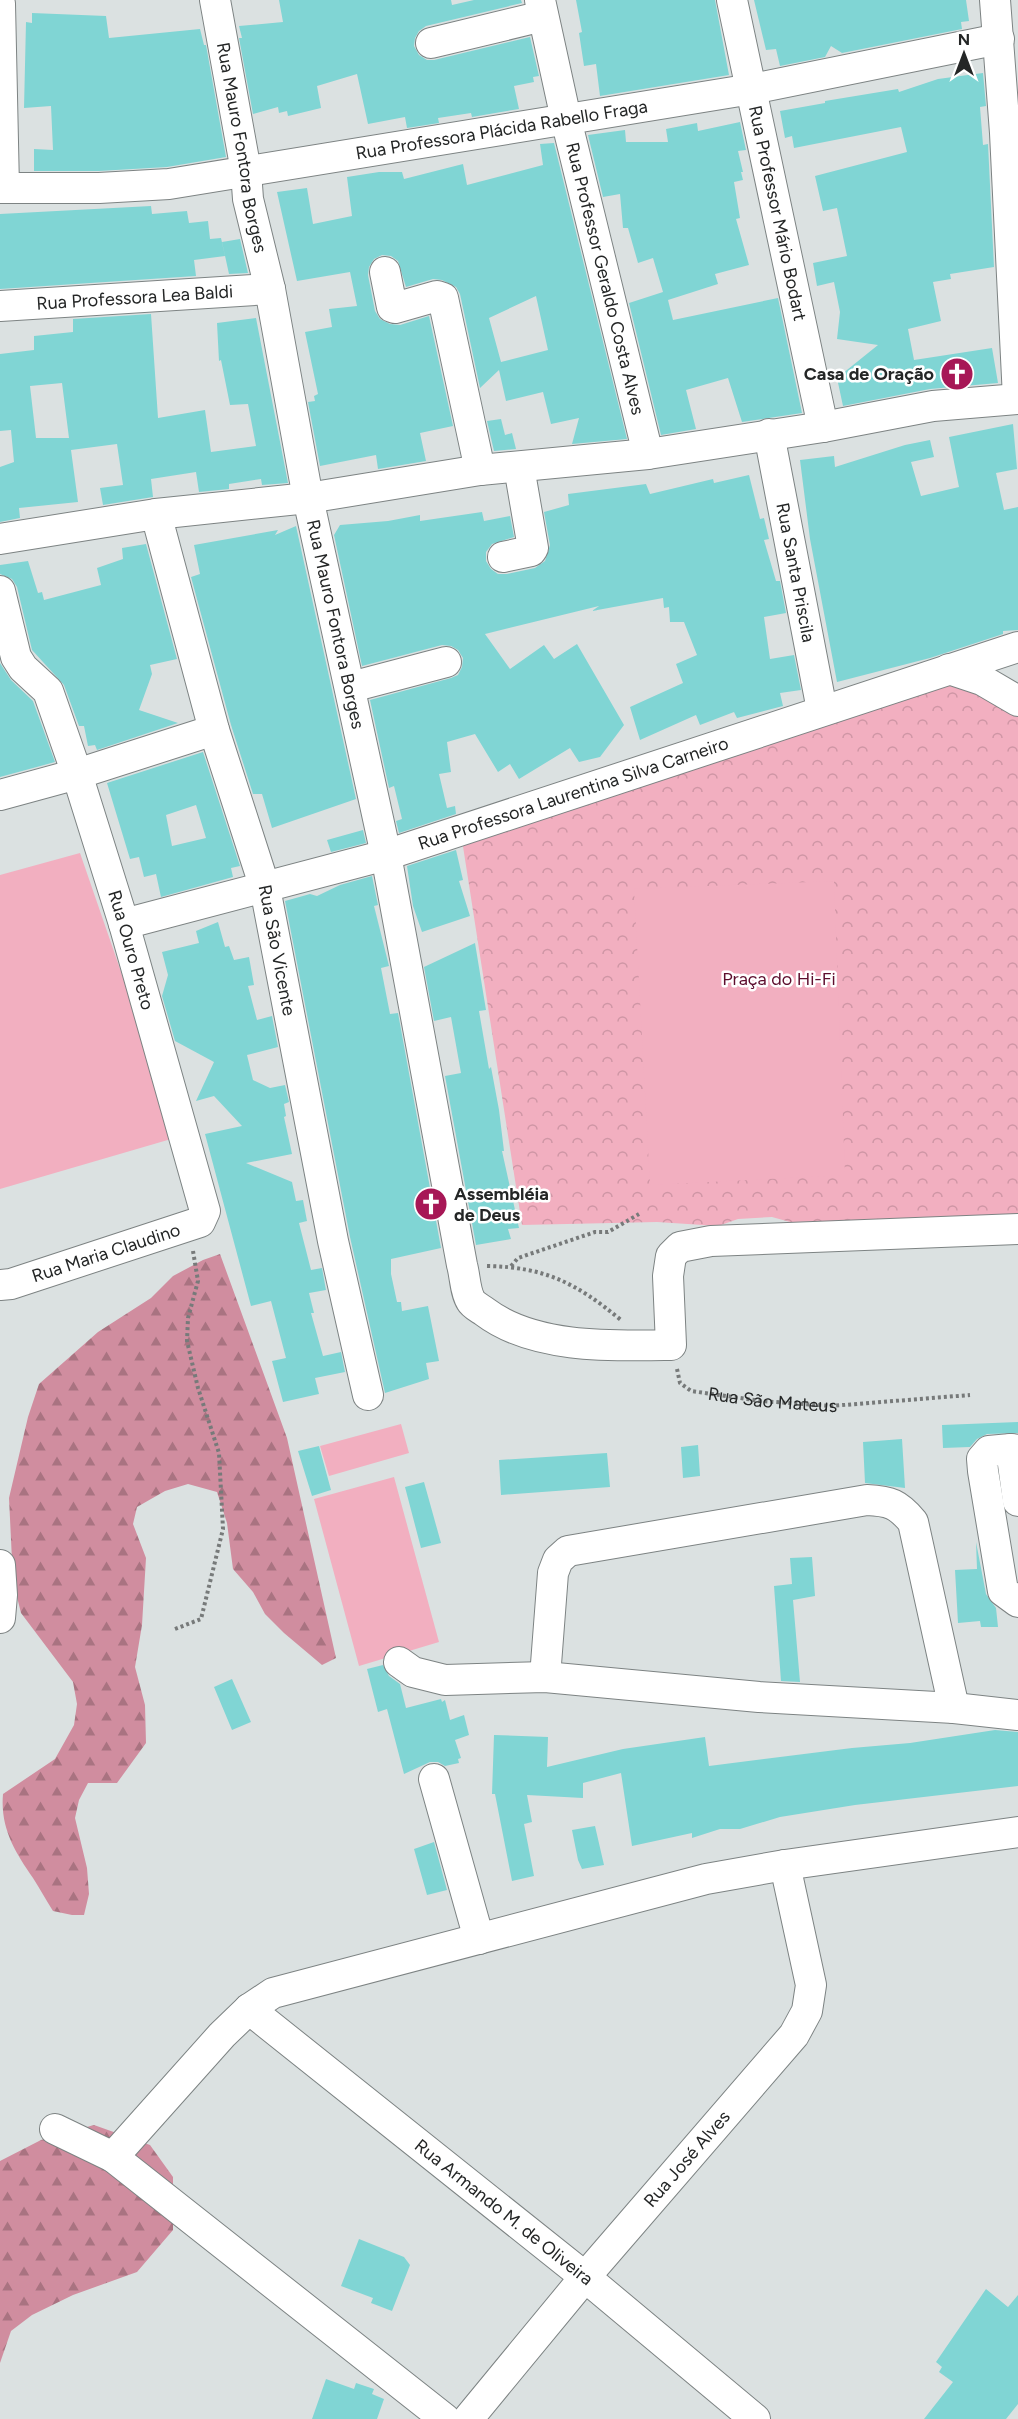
<svg xmlns="http://www.w3.org/2000/svg" width="1018" height="2419" font-family="Figtree,sans-serif">
	<defs>
		<pattern id="forest-firs" width="22" height="20" patternUnits="userSpaceOnUse" patternTransform="scale(1.5)"><rect width="22" height="20" fill="#d08d9f"/><path d="M5 1l3.5 6h-7zM16 11l3.5 6h-7z" fill="#a97381"/></pattern>
		<pattern id="park-crowns" width="20" height="18" patternUnits="userSpaceOnUse" patternTransform="scale(1.5)"><rect width="20" height="18" fill="#f2afc0"/><path d="M2 6a3 3 0 1 1 6 0M12 15a3 3 0 1 1 6 0" fill="none" stroke="#cf96a5"/></pattern>
	</defs>
	<rect width="100%" height="100%" fill="#dbe1e1"/>
	<path fill="url(#forest-firs)" d="M220,1254l67,184 49,220 -14,7 -38,-32 -19,-19 -12,-22 -20,-23 -6,-46 -10,-31 -29,-8 -23,7 -28,16 -4,17 13,34 -4,67 -7,42 10,38 1,38 -29,40h-29l-9,17 -4,18 12,50 2,26 -5,21h-12l-19,-4c-7,-11 -13,-22 -20,-33 -18,-26 -33,-50 -30,-84l52,-35 19,-34 3,-21 -4,-22 -52,-69 -8,-32 -4,-83 19,-81 11,-33 59,-52 53,-34 22,-22 30,-16z
		M94,2125l56,20 23,32v53l-36,42 -64,23 -41,20 -21,16 -11,32v-202l41,-21z"/>
	<path fill="url(#park-crowns)" d="M966,678l52,26v509l-7,4 -221,5 -18,-5 -34,2 -20,7 -61,-4 -135,3 -60,-385z"/>
	<path fill="#f2afc0" d="M80,853l98,284 -178,52v-314z
		M834,881l11,294 -195,10 -16,-296z
		M401,1424l8,29 -80,23 -9,-30z
		M394,1477l45,165 -80,24 -45,-167z"/>
	<path fill="#80d5d4" fill-rule="evenodd" d="M279,0h172l1,5 22,-5h47l1,3 -96,23 -7,5 -4,7 -1,8 5,9 8,5h7l96,-23 9,39 -6,1 1,5 -20,4 5,23 -47,8 -1,-4 -33,5 1,5 -32,5 -2,-11 -37,7 -11,-50 -40,12 4,22 -33,8 -1,-5 -8,2 -1,-6 -25,7 -14,-76h3l-3,-12 44,-4z
		M576,0h139l14,75 -129,21 -4,-32 -12,2 -5,-33 3,-1z
		M754,0h212l3,21 -8,1 1,7 -120,24 -11,-7 -6,11 -45,9 -4,-17 -10,1z
		M32,13l74,3 3,22 91,-9 4,16h2l20,112 -59,10 -68,4h-65v-22l19,1 -2,-44 -27,2 2,-86 6,1z
		M983,73l3,33 -6,1 3,38 5,-1 6,123 -44,7 1,5 -18,3 8,39 -33,8 6,31 78,-12 6,35 -68,6 -87,17 -6,-28 41,-33 -41,-6 3,-27 -6,-30 -17,4 -4,-23 34,-7 -10,-48 -14,3 -8,-35 92,-24 -6,-25 -107,21 -2,-12 -7,2 -5,-27 45,-8v-2l73,-12 1,3 39,-13z
		M740,122l6,28 -8,1 5,21h-2l2,8 -9,2 6,36 -4,1 13,46 -34,9 3,10 -50,16 5,20 105,-22 24,115 -60,9 -14,-44 -42,12 10,39 -35,6 -32,-132 34,-11 -10,-34 -15,5 -10,-35h-5l-3,-34 -17,3 -15,-62 37,-5 1,12h42l-2,-13 31,-6 1,8z
		M554,143l73,296 -55,5 7,-26 -28,6 -8,-32 -37,9 -7,-31 -19,18 -20,-94 -4,-7 -14,-7 -9,-1 -27,8 -8,-26 -7,-5 -9,-1 -8,4 -5,8 -1,8 7,36 5,8 10,5 10,1 29,-9 24,110 -33,7 6,28 -48,8 -2,-14 -56,11 -12,-64 7,-1 -1,-5 4,-2 -13,-62 27,-5 -3,-18 28,-3 -7,-34 -53,9 -20,-89 30,-4 6,36 39,-8 -5,-39 32,-5h23l2,7 59,-15 4,21 76,-20 -3,-21zM536,296l12,54 -47,12 -12,-44z
		M151,206l1,8 35,-3 2,12 19,-2 2,18 11,-1 4,18 -31,4 2,16 -196,13v-75z
		M240,239l8,34 -19,1 -7,-32z
		M151,314l7,104 47,-8 6,42 45,-6 -8,-42 -18,1 -9,-45 -2,1 -2,-38 39,-5 32,165 -26,2 -1,-6 -32,5v5l-30,3 -3,-20 -45,7 2,18 -50,8 -3,-17 23,-3 -6,-41 -46,6 7,52 -59,6 1,10 -20,4v-55l14,-5 -3,-32 -11,1v-77l34,-4v-14l39,-4v-13zM62,383l7,55h-33l-6,-52z
		M501,419l4,16 7,-2 4,16 -22,2 -7,-30z
		M1013,424l4,45 -21,4 8,37 14,-3v123l-15,1v3l-73,24 -93,24 -27,-143 -10,-79 34,-4 1,11 70,-22 25,-5 4,17 -23,5 10,34 38,-9 -10,-50z
		M749,475l11,44 4,-1 5,21 -5,1 12,41h4l6,32 -22,4 6,42 24,-4 7,35 -21,3 3,13 -46,12 -3,-6 -34,13 -4,-10 -56,25 -10,-33 53,-24 -7,-19 21,-9 -13,-33h-14l-1,-15 -5,1 -1,-10 -71,13 7,-5 -114,28 25,35 34,-24 10,14 23,-15 47,81 -24,32 -21,5 -9,-14 -51,31 -9,-15 -12,8 -23,-38 -28,8 4,30 -12,2 8,34 8,-2 1,8 -57,19 -3,-12 6,-2 -8,-33 -5,2 -19,-88 81,-22 7,-3 4,-8 1,-9 -5,-8 -7,-4 -9,-1 -80,21 -28,-131 6,-10 48,-4 32,-6v6l62,-9 2,9 26,-5 4,21 -22,7 -6,8v9l5,8 7,5h9l28,-6 10,-7 5,-16 -6,-33 25,-7 -1,-11 78,-10 4,10 63,-15 1,4z
		M296,526l60,273 -84,29 -10,-34h-9l-22,-69 -40,-148 9,-3 -6,-29 84,-15 -3,5z
		M146,544l31,115 -27,6 2,9 -13,36 39,13 -81,27 -2,-5 -7,1 -4,-20h-5l-15,-41 -32,-35 -15,-63 -5,-8 -12,-5v-9l28,-4 10,32 4,-1 2,8 57,-15 -4,-17 26,-9 -1,-11z
		M0,663l11,17 22,21 22,61 -55,15z
		M203,752l37,114 -9,2 2,9 -72,20 -5,-23 -12,3 -5,-20 -9,2 -23,-76zM196,805l10,33 -34,8 -6,-31z
		M363,830l3,13 -35,9 -4,-12z
		M456,850l7,30 -4,1 11,35 -48,16 -9,-26 -6,-40z
		M372,876l6,29 -4,1 15,60 -8,2 9,46 8,-1 43,235 -50,11v15l6,28h4l1,9 26,-5 11,55 -13,2 3,16 -44,14 -35,-156 -65,-336 25,-7 7,2 23,-11z
		M218,922l7,25 4,-1 5,14 15,-3 5,28 -6,1 9,34 15,-4 6,31 -31,8 6,25 17,8 15,-3 4,17 -5,2 2,12 -2,1 8,37 -46,9 46,19 4,19 7,-1 4,21 -8,2 12,47 11,-2 4,22 -17,3 5,20h-3l12,43 18,-4 4,20 -30,6 4,16 -36,8 -11,-41 14,-3 -15,-57 -20,5 -46,-172 37,-8 -28,-30 -18,5 18,-39 -39,-21 -13,-45 6,-21 -6,-23 37,-9 -3,-12z
		M475,943l11,67 -7,1 10,58 2,-2 8,43 5,41h-2l17,77 -11,1 3,10 -35,6 -31,-169 16,-3 -10,-56 -17,4 -10,-54z
		M1018,1422v11l-31,1 -10,5 -7,8 -27,1 -1,-23z
		M902,1439l3,49 -40,-5 -2,-41z
		M698,1445l2,31 -17,2 -2,-31z
		M319,1446l12,44 -19,6 -14,-45z
		M607,1453l3,34 -109,8 -2,-35z
		M424,1482l17,61 -20,5 -16,-61z
		M976,1542l10,52 10,14 2,19h-17l-1,-6 -22,2 -3,-53 22,-1z
		M812,1557l3,39 -22,4 7,82 -19,-1 -7,-95 18,-2 -2,-26z
		M383,1665l6,11 11,8 6,24 35,-9 1,3 3,-2 5,20 14,-5 5,20 -14,5 6,18 -3,1 1,4 -14,3 -7,-4h-8l-26,12 -17,-65 -9,3 -11,-43z
		M232,1679l19,43 -19,8 -18,-43z
		M995,1730l23,2v54l-163,19 -75,12 -40,12h-20l-28,9v-5l-60,13 -11,-73 -38,10v15l-56,-3 5,27 -8,2 10,52 -22,5 -17,-87h-3l2,-59 54,2 -1,30 76,-18 82,-12 4,29 143,-18 58,-5z
		M595,1826l9,39 -22,4 -4,-9 -6,-30z
		M434,1842l13,48 -20,5 -13,-46z
		M359,2239l45,18 6,8 -18,46 -21,-8 2,-5 -32,-12z
		M986,2289l22,18 10,-12v109l-12,15h-82l29,-37 -14,-10 3,-5 -6,-5z
		M326,2379l28,10 2,-6 18,6 -2,5 12,5 -7,20h-65z"/>
	<g fill="none" stroke-linecap="round" stroke-linejoin="round">
		<defs>
			<g id="minor">
				<path id="s2" d="M215,0l31,171 2,28 22,90 38,209 78,357 76,410c3,10 3,27 9,36 2,4 10,8 14,11 49,37 128,34 186,33l-3,-69 3,-20 9,-9 31,-6 307,-12"/>
				<path id="s3" d="M540,0l26,119 82,335"/>
				<path id="s4" d="M732,0l91,427"/>
				<path d="M995,0l10,133 13,265"/>
				<path d="M0,4l4,184"/>
				<path d="M431,43l112,-27"/>
				<path id="s5" d="M0,188h99l70,-4 583,-95 247,-50"/>
				<path d="M385,272l7,35 3,1 42,-12 6,2 37,172"/>
				<path id="s6" d="M0,306l270,-17"/>
				<path id="s7" d="M769,434l53,276"/>
				<path id="s8" d="M156,514l58,216 51,158 68,353 35,154"/>
				<path d="M0,539l156,-25 152,-16 172,-28 168,-16 175,-27 110,-21 85,-7"/>
				<path d="M503,557l28,-6 2,-3 -14,-81"/>
				<path id="s9" d="M0,591l16,66 7,11 25,23 29,83 47,150 81,287 -5,11 -189,62 -11,1"/>
				<path d="M949,669l33,11 36,21"/>
				<path d="M351,687l95,-25"/>
				<path d="M0,795l77,-21 137,-44"/>
				<path id="s10" d="M124,924l262,-69 632,-208"/>
				<path d="M1011,1449l-22,2 -7,8 1,12 20,120 15,11"/>
				<path d="M1018,1450l-7,-1 7,52"/>
				<path d="M0,1565l2,30 -2,23"/>
				<path d="M399,1662l14,10 32,8 100,-3 214,20 195,11 64,7"/>
				<path d="M545,1677l8,-104 5,-13 10,-9 299,-51c23,1 31,4 46,22l41,186"/>
				<path d="M434,1779l45,160"/>
				<path id="s11" d="M249,2009l336,268 170,142"/>
				<path d="M55,2129l58,28 332,262"/>
				<path d="M113,2157l109,-122 27,-26 24,-16 433,-114 79,-14 233,-33"/>
				<path id="s12" d="M468,2419l117,-142 209,-242 13,-24 4,-26 -26,-120"/>
			</g>
		</defs>
		<use href="#minor" stroke="#7d8383" stroke-width="32"/>
		<g stroke="#777a7a" stroke-width="4" stroke-dasharray="3 3" stroke-linecap="butt">
			<path d="M487,1266c58,1 89,17 134,54"/>
			<path d="M511,1266l7,-8 77,-26h13l31,-18"/>
			<path id="s1" d="M677,1369l3,14 11,8 70,10 70,5 139,-11"/>
			<path d="M175,1629l26,-10 22,-90 -4,-76 -21,-65 -11,-47 1,-23 10,-37 -5,-30"/>
		</g>
		<use href="#minor" stroke="#fff" stroke-width="30"/>
	</g>
	<defs>
		<symbol id="church-disc" viewBox="-11 -11 22 22"><circle r="9.5" fill="#a71756" stroke="#fff"/><path d="M-1.2-6h2.4v3.5h3.3v2.4h-3.3V6h-2.4V-.1h-3.3v-2.4h3.3Z" fill="#fff"/></symbol>
	</defs>
	<g fill-rule="evenodd">
		<use href="#church-disc" x="938" y="355" width="38" height="38"/>
		<use href="#church-disc" x="412" y="1185" width="38" height="38"/>
	</g>
	<g text-anchor="middle" stroke-width="5" stroke-linejoin="round" paint-order="stroke">
		<g font-size="18" fill="#242626" stroke="#fff">
			<text dy="6" stroke="none"><textPath href="#s5" startOffset="506">Rua Professora Plácida Rabello Fraga</textPath></text>
			<text dy="6" stroke="none"><textPath href="#s2" startOffset="150">Rua Mauro Fontora Borges</textPath></text>
			<text dy="6" stroke="none"><textPath href="#s4" startOffset="218">Rua Professor Mário Bodart</textPath></text>
			<text dy="6" stroke="none"><textPath href="#s3" startOffset="286">Rua Professor Geraldo Costa Alves</textPath></text>
			<text dy="6" stroke="none"><textPath href="#s6" startOffset="135">Rua Professora Lea Baldi</textPath></text>
			<text dy="6" stroke="none"><textPath href="#s7" startOffset="141">Rua Santa Priscila</textPath></text>
			<text dy="6" stroke="none"><textPath href="#s2" startOffset="636">Rua Mauro Fontora Borges</textPath></text>
			<text dy="6" stroke="none"><textPath href="#s10" startOffset="468">Rua Professora Laurentina Silva Carneiro</textPath></text>
			<text dy="6" stroke="none"><textPath href="#s9" startOffset="387">Rua Ouro Preto</textPath></text>
			<text dy="6" stroke="none"><textPath href="#s8" startOffset="453">Rua São Vicente</textPath></text>
			<text transform="translate(106 1253) rotate(-18)" y="6">Rua Maria Claudino</text>
			<text dy="6" stroke="none"><textPath href="#s1" startOffset="110">Rua São Mateus</textPath></text>
			<text dy="6" stroke="none"><textPath href="#s12" startOffset="340">Rua José Alves</textPath></text>
			<text dy="6" stroke="none"><textPath href="#s11" startOffset="326">Rua Armando M. de Oliveira</textPath></text>
		</g>
		<g font-size="18" font-weight="bold" fill="#242626" stroke="#fff" text-anchor="end">
			<text x="934" y="380">Casa de Oração</text>
			<text x="454" y="1200" text-anchor="start">Assembléia<tspan x="454" dy="21">de Deus</tspan></text>
		</g>
		<g font-size="18" fill="#5d0e2e" stroke="#fff">
			<text x="779" y="985">Praça do Hi-Fi</text>
		</g>
	</g>
	<g transform="translate(964 54)" stroke="#ffffff" stroke-width="4.5" paint-order="stroke">
	<path d="M0-4.5L10 22L0 15L-10 22Z" fill="#242626"/>
	<text y="-9" font-size="16" font-weight="bold" text-anchor="middle" fill="#242626">N</text>
	</g>
</svg>
